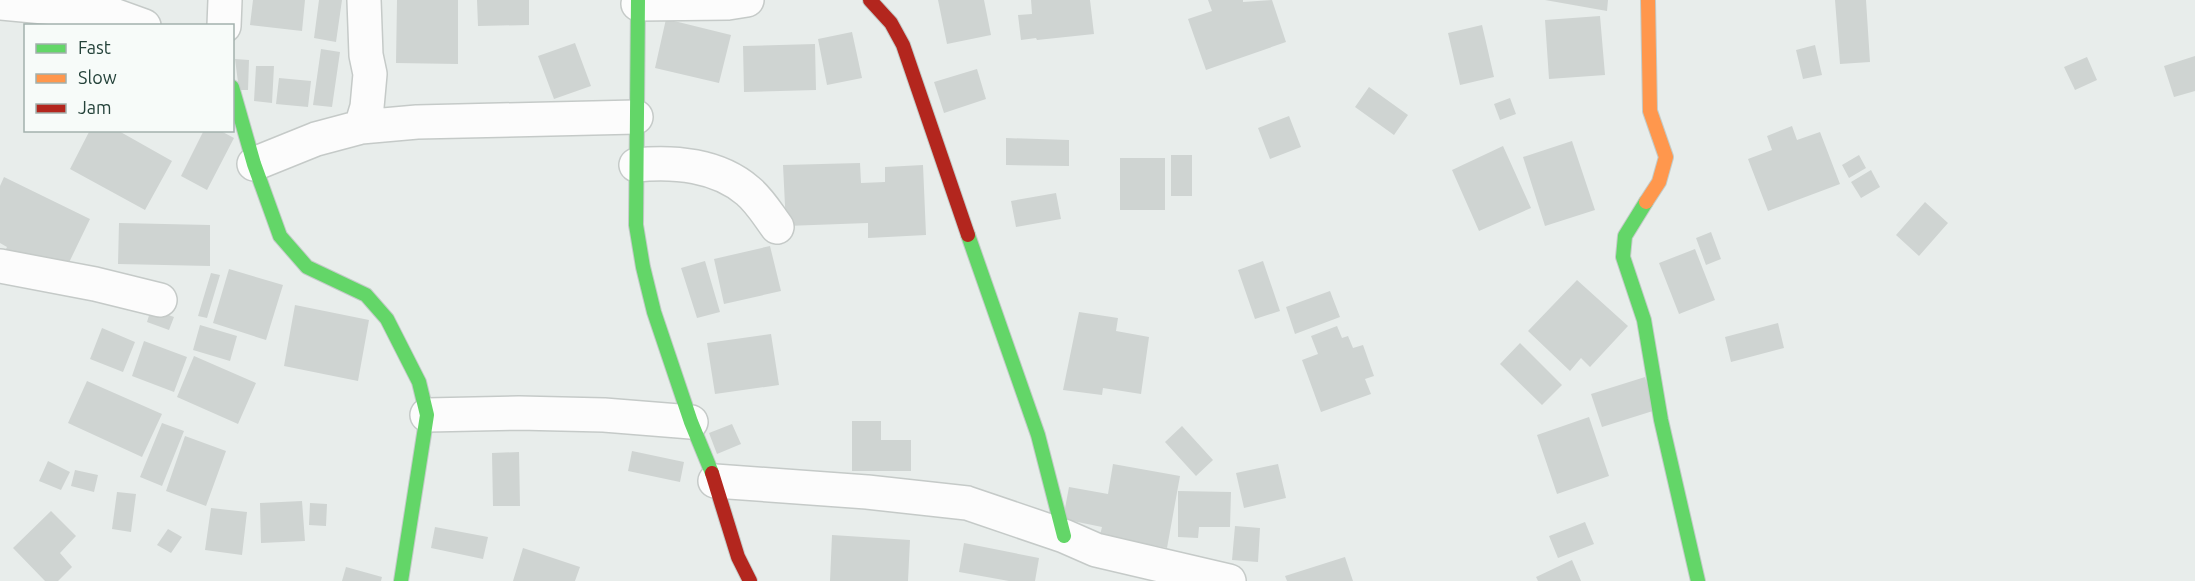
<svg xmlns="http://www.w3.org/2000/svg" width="2195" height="581" font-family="Ubuntu,sans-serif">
	<rect width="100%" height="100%" fill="#e8edeb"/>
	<path fill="#cfd4d2" d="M253,0h52l-3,31 -52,-6z
		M319,0h23l-6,42 -22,-4z
		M397,0h61v64l-62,-1z
		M477,0h52v25l-51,1z
		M938,0h46l7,35 -44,9z
		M1031,0h59l4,34 -57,6 -1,-2 -15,2 -3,-25 14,-1z
		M1208,0h35v2l29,-2 14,42 -80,28 -18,-51 24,-8z
		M1545,0h63l-1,11z
		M1835,0h31l4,62 -30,2z
		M1600,16l5,59 -56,4 -4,-59z
		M666,19l65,16 -12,48 -64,-15z
		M1482,25l12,52 -34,8 -12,-52z
		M852,32l10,46 -35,7 -9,-46z
		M575,43l16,43 -37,13 -16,-43z
		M815,44l1,46 -72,2 -1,-46z
		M1815,45l7,30 -19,4 -7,-29z
		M321,49l19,3 -8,55 -19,-2z
		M2195,56v35l-21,6 -10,-31z
		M2087,57l10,23 -22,10 -11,-23z
		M235,59l14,1 -1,30h-9z
		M256,66h18l-2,37 -18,-2z
		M977,69l9,30 -42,14 -10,-31z
		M279,78l32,3 -3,26 -32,-3z
		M1369,87l39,28 -14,20 -39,-28z
		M1510,98l6,16 -16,6 -6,-16z
		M1289,116l12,31 -31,12 -12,-31z
		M1792,126l5,14 23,-8 20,52 -72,27 -20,-52 24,-9 -5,-14z
		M90,130h27l55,31 -27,49 -75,-41z
		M204,130h15l15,8 -27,52 -26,-14z
		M1006,138l63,2v26l-63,-1z
		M1572,141l23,69 -50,16 -22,-69z
		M1503,146l28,62 -52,23 -27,-61z
		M1171,155h21v41h-21z
		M1859,155l7,13 -17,10 -7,-13z
		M1120,158h45v52h-45z
		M860,163l1,20 24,-1v-15l38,-2 3,70 -58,3v-15l-82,3 -3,-61z
		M1871,170l9,17 -19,11 -10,-16z
		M4,177l86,42 -27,56 -61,-18 5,-10 -7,-4v-57z
		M1056,193l5,26 -45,8 -5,-26z
		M1925,202l23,21 -29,33 -23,-21z
		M119,223l91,2v41l-92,-2z
		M1711,232l10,27 -15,6 -10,-27z
		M770,246l11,45 -57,13 -10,-45z
		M1695,249l20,51 -36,14 -20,-51z
		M705,261l15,51 -23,6 -16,-50z
		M1263,261l17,50 -25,8 -17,-49z
		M229,269l54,16 -17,55 -53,-17z
		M211,273l9,2 -13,43 -9,-2z
		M1577,280l51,46 -38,41 -9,-9 -11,13 -42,-40z
		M1330,291l10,26 -45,17 -9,-27z
		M295,305l74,15 -11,61 -74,-15z
		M151,309l23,8 -5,13 -22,-8z
		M1079,312l39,6 -2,13 33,6 -8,57 -38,-6 -1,7 -39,-5z
		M1778,323l6,25 -53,14 -6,-25z
		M200,325l37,11 -7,25 -37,-11z
		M1337,326l5,12 6,-2 5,12 10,-3 11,31 -9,3 6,15 -50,18 -19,-52 16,-6 -7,-18z
		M102,328l33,14 -12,30 -33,-13z
		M771,334l8,51 -64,9 -8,-51z
		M144,341l43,16 -13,35 -42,-16z
		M1520,343l42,42 -20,20 -42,-41z
		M194,356l62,27 -18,41 -61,-27z
		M1645,377l11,33 -54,17 -11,-33z
		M87,381l75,33 -20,43 -74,-34z
		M1589,417l20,59 -52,18 -20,-59z
		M852,421h29v19h30v31h-59z
		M162,423l22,8 -22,55 -22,-9z
		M732,424l9,20 -24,10 -8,-21z
		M1182,426l31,34 -17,16 -31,-34z
		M185,436l41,15 -20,55 -40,-15z
		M632,451l52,11 -4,20 -52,-11z
		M519,452l1,54h-27l-1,-53z
		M48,461l22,11 -9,18 -22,-9z
		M1113,464l67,12 -13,72 -67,-13 2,-8 -39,-8 6,-32 39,7z
		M1278,464l8,34 -42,10 -8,-35z
		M75,470l23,5 -4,17 -23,-6z
		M1178,491l53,1 -1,35h-31l-1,11 -20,-1z
		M117,492l19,2 -5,38 -19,-3z
		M302,501l3,40 -44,2 -1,-40z
		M310,503l17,1 -1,22 -17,-1z
		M211,508l36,4 -5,43 -37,-5z
		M51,511l25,25 -16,17 12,14 -14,14h-13l-32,-33z
		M1585,522l9,22 -36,14 -9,-22z
		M1235,526l25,2 -2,34 -26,-2z
		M435,527l53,10 -5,22 -52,-11z
		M168,529l14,8 -11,16 -14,-8z
		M832,535l78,5 -2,41h-78z
		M964,543l75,15 -4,23h-26l-50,-9z
		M523,548l57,19 -5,14h-62z
		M1345,557l8,24h-66l-2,-5z
		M1572,560l9,21h-43l-2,-4z
		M346,567l36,10 -1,4h-39z"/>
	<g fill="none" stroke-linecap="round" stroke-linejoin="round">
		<defs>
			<path id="street" d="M0,3l108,10 36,13
				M638,4l90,-1 19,-3
				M224,26l1,-26
				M361,127l6,-20 3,-33 -4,-19 -2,-55
				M254,164l62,-25 45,-12 56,-5 219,-5
				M636,165c38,-4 82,0 112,26 12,10 20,24 29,36
				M0,266l95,18 65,16
				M427,415l92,-2 85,2 87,7
				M715,481l152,11 100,11 97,33 32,14 133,31"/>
			<path id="fast" d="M638,0l-2,225 7,42 11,45 37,110 21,51
				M232,87l22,77 26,72 27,31 59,28 21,24 32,63 8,33 -26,166
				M1646,202l-21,34 -2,21 21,63 17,100 37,161
				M968,235l70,200 26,101"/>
			<path id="slow" d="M1646,202l13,-20 7,-25 -16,-46 -2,-111"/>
			<path id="jam" d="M870,0l21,23 12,22 65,190
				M712,473l26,84 12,24"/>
		</defs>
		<use href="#street" stroke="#c5cac8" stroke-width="36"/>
		<use href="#fast" stroke="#c3cbc8" stroke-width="16"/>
		<use href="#slow" stroke="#c3cbc8" stroke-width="16"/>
		<use href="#jam" stroke="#c3cbc8" stroke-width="16"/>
		<use href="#street" stroke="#fcfcfc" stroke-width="33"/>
		<use href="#fast" stroke="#63d668" stroke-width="14"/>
		<use href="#slow" stroke="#ff974d" stroke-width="14"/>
		<use href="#jam" stroke="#b3261e" stroke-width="14"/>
	</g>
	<rect x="24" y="24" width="210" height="108" fill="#f7fbf9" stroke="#a3b1ad" stroke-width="1.5"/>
	<rect x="36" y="44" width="30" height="9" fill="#63d668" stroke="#a3b1ad" stroke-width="1.5"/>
	<text x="78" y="54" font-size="18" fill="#24423a">Fast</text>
	<rect x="36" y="74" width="30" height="9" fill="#ff974d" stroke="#a3b1ad" stroke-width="1.5"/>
	<text x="78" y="84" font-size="18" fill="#24423a">Slow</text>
	<rect x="36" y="104" width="30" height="9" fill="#b3261e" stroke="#a3b1ad" stroke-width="1.5"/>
	<text x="78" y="114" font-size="18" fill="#24423a">Jam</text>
</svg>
